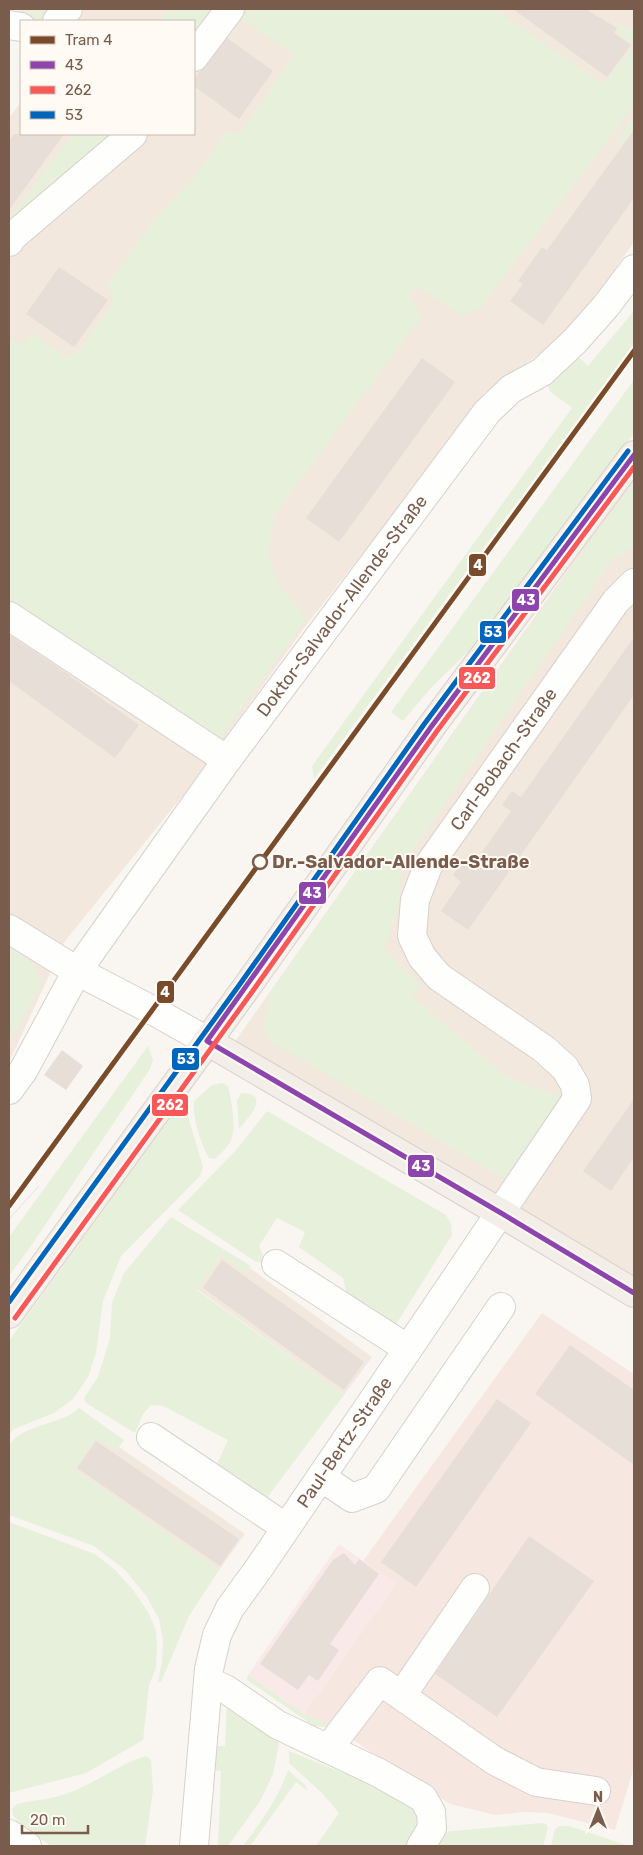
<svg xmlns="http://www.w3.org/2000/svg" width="643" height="1855" font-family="Rubik,sans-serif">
	<rect width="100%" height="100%" fill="#f9f5f0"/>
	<path fill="#f2e8de" d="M17,9h617v233l-28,40 -47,58 -75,53 -104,138 -76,97 -116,161 -123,152 -56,121v-944l12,-16v32h173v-113h-161z
		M634,479v797l-130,-62 -275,-164 343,-486z
		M222,1255l24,18 4,-5 122,89 -28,38 -147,-106z
		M96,1437l20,14 3,-4 126,87 -26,36 -145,-101z"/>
	<path fill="#f6e8e1" d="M542,1313l92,61v393l-19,63 -67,-17 -23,-1 -30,3 -45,-11 -109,-72 -37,-18 91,-130 -32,-23z"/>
	<path fill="#fae9e9" d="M339,1544l57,40 -92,130 -56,-39z"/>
	<path fill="#e7f0db" d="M20,9h48l-11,12h-21z
		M169,9h52l-27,37v-25h-35z
		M236,9h258l109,75 31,-39 -18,-14 3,-5 4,-2 11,8v74l-154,202 -18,8 -45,-30 -9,9 14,21 -147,198 -7,41 10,28 28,36 -90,125 -207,-140v-266l13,7 11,-12 28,22h15l38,-54 -7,-16 47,-65 39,-42 33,-46 14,2 54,-80 -54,-36z
		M634,116v29l-9,-7 -4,7 -4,-4z
		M73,134h47l-103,88 -8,-4z
		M634,311v32l-320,436 -2,-13 260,-358c-6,-6 -17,-11 -22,-17 -9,-13 19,-30 26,-37l12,12z
		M634,380v53l-144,197 -60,59 -27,32 -12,-9z
		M634,481v65l-22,14 -210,306 -5,48 -14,34 38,37 -9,12 94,79 57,23 -60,79 -233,-137c-17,-23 2,-26 -3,-45l306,-431z
		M9,946l23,17 9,19 -10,22 -22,37z
		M148,1046l5,14 -3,9 -119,177 -22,30v-39z
		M222,1083l6,3c3,13 8,38 4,51 -2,9 -11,16 -17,22l-6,-1c-8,-14 -17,-41 -15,-57l18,-16z
		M241,1093c31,0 7,25 -2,36l-2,-28z
		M179,1105l5,3 3,5 16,54 -3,9 -79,80 -18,45 -7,52 -8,24 -15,22 -19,14 -40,16 -5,5v-93z
		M267,1111l179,104 5,9 1,11 -57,91 -48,-31 -4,-17 -44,-31 6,-15 -28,-14 -18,28 6,15 -9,1 -78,-52 59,-61z
		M171,1217l80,49 -5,7 -25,-17 -24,34 147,105 -84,112 -22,-18 5,-9 -26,-16 11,-24 -65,-34 -12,-1 -8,9 -8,19 -49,-30 -2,-5 14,-21 12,-39 2,-35 12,-30z
		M79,1408l45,32 -8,11 -20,-13 -22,31 145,101 -30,46 -28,66h-3l4,-21 1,-21 -4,-21 -12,-22 -22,-27 -31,-24 -85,-31v-69c7,-17 44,-22 60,-31 4,-1 7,-5 10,-7z
		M9,1522l86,32 20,16 19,21 14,21 8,19 1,13 -1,24 -7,17 -6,55 -57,33 -77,20z
		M248,1675l56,39 33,14 -23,-2 -67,-46z
		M227,1701l48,25 4,17 -6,31 -13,27 -32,45h-10l3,-75 -10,-1 1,-24h13z
		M289,1751l111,45 21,19 -7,31h-98l23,-33 -17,-20 -33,-30z
		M146,1756l5,4 2,30 -8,56h-94l-29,-20 -9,-11 -1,-6 5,-5c17,-4 38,-5 54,-12 26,-10 48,-28 75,-36z
		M288,1770l17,15 3,6 -12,-9 -46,64h-7c18,-24 35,-47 45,-76z
		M542,1823l4,1 2,4 -5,18h-116l15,-14z
		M560,1826h9l60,20h-78l4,-17z"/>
	<path fill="#e6ded7" d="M513,9h72l32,19 -3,5 17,12 -24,32z
		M227,38l46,33 -34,48 -45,-33v-6l6,-9 6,-5z
		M634,130v68l-91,127 -33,-24 13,-17 -5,-3 24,-34 5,3z
		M14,134h50l-55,76v-69z
		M59,267l49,33 -34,47 -48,-33z
		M422,358l33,24 -116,160 -33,-24z
		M9,635l47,31 83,59 -24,33 -106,-77z
		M634,637v58l-166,235 -27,-19 20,-29 -8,-7 9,-13 9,6 40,-57 -9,-6 10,-14 9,6z
		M62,1050l21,16 -17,24 -22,-15z
		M634,1099v58l-23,34 -28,-20z
		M222,1260l142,102 -20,28 -141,-102z
		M570,1345l64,45v75l-99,-71z
		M497,1399l34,24 -115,164 -35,-25z
		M96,1441l143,98 -19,27 -143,-98z
		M529,1536l65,45 -97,136 -62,-43z
		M344,1553l11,12 4,-6 20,15 -49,70 9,6 -21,31 -9,-6 -11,15 -38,-26 73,-104z"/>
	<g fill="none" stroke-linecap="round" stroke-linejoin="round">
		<defs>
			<g id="minor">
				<path d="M57,21l11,-12"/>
				<path d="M9,25l12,2"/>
				<path d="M194,57l36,-48"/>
				<path d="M9,242l3,-5 121,-103"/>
				<path d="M9,616l218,144"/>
				<path d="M9,929l68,42 -54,100 -14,19"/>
				<path id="s1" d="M207,1041l-55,-31 -75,-39 150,-211 260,-348 24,-23 31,-17 33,-31 31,-35 28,-37"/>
				<path d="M276,1264l132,85"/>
				<path d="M151,1437l134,90"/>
				<path d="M321,1477l31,21 24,-9 125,-182"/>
				<path d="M208,1681l19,9 51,35 101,48 44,25 8,14 1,16 -11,18"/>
				<path d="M402,1695l73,-107"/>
				<path d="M328,1749l52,-68 115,80 41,21 60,9"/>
				<path d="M9,1834l18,12"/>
				<path id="s2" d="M194,1846l15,-177 8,-34 13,-27 29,-40 149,-219 169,-250 -2,-14 -10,-17 -21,-19 -105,-72 -17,-20 -10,-21 3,-36 13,-34 188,-265 18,-18"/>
			</g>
			<path id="major" d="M207,1041l294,172 133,80
				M9,1314l237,-326 185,-261 203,-272"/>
		</defs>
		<use href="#minor" stroke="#d7d1cb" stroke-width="30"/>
		<use href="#major" stroke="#dad1cc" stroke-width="30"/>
		<use href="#minor" stroke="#fefefd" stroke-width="28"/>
		<use href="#major" stroke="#f3eee8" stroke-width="28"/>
		<path stroke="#e6e3e7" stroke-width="1" d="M9,1219l30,-33"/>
		<defs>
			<path id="bus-1" d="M207,1041l224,-314 203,-272
				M207,1041l294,172 133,80"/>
			<path id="bus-2" d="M15,1318l237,-326 185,-261 197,-264"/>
			<path id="bus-3" d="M9,1302l231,-318 185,-261 203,-272"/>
		</defs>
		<use href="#bus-1" stroke="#fffaf3" stroke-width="9"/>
		<use href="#bus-2" stroke="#fffaf3" stroke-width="9"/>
		<use href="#bus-3" stroke="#fffaf3" stroke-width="9"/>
		<use href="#bus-1" stroke="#8e44ad" stroke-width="5"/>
		<use href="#bus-2" stroke="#fa5858" stroke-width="5"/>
		<use href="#bus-3" stroke="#0065bd" stroke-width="5"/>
		<defs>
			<path id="tram-1" d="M9,1206l625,-855"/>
		</defs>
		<use href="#tram-1" stroke="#fffaf3" stroke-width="9"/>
		<use href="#tram-1" stroke="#7a4b2a" stroke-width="5"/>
	</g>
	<circle fill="#fffaf3" stroke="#7a5c4d" stroke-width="2.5" cx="260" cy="862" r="7"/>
	<g text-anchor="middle" stroke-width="4" stroke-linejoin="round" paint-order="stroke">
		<g font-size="18" fill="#7a5c4d" stroke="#fffaf3">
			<text dy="6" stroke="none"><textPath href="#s1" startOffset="599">Doktor-Salvador-Allende-Straße</textPath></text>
			<text dy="6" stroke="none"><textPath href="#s2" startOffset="1301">Carl-Bobach-Straße</textPath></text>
			<text dy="6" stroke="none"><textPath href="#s2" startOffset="444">Paul-Bertz-Straße</textPath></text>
		</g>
		<g font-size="18" font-weight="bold" fill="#7a5c4d" stroke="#fffaf3" text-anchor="start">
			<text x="272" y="868">Dr.-Salvador-Allende-Straße</text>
		</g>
	</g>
	<g stroke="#fffaf3" stroke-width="2">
		<rect x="468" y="553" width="19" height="24" rx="5" fill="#7a4b2a"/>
		<rect x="511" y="588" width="29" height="24" rx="5" fill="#8e44ad"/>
		<rect x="479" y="620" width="28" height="24" rx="5" fill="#0065bd"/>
		<rect x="458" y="666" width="38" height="24" rx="5" fill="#fa5858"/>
		<rect x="298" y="881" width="29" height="24" rx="5" fill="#8e44ad"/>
		<rect x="156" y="980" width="19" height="24" rx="5" fill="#7a4b2a"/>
		<rect x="171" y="1047" width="29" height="24" rx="5" fill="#0065bd"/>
		<rect x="151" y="1093" width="38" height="24" rx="5" fill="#fa5858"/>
		<rect x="407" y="1154" width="28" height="24" rx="5" fill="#8e44ad"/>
	</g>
	<g font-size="14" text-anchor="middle" font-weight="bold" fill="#fff">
		<text x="478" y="570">4</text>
		<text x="526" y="605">43</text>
		<text x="493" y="637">53</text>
		<text x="477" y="683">262</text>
		<text x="312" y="898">43</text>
		<text x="165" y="997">4</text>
		<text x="186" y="1064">53</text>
		<text x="170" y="1110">262</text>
		<text x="421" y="1171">43</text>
	</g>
	<rect width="643" height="1855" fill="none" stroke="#7a5c4d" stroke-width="20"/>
	<rect x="20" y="20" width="175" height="115" fill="#fffaf3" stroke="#cabbb1"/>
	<rect x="30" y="36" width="25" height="8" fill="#7a4b2a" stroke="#cabbb1"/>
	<text x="65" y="45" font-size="15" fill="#7a5c4d">Tram 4</text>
	<rect x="30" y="61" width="25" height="8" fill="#8e44ad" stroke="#cabbb1"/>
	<text x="65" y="70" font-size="15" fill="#7a5c4d">43</text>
	<rect x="30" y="86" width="25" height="8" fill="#fa5858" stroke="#cabbb1"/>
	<text x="65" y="95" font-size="15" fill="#7a5c4d">262</text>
	<rect x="30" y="111" width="25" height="8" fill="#0065bd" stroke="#cabbb1"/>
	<text x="65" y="120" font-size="15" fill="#7a5c4d">53</text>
	<g transform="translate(598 1810)" stroke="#fffaf3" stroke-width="4" paint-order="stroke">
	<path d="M0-4L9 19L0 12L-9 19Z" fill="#7a5c4d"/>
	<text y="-8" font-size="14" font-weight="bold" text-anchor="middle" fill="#7a5c4d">N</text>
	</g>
	<path d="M22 1825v8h66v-8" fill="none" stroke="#7a5c4d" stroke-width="2.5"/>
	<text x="30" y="1825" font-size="15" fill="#7a5c4d" stroke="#fffaf3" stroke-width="4" paint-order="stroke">20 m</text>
</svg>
